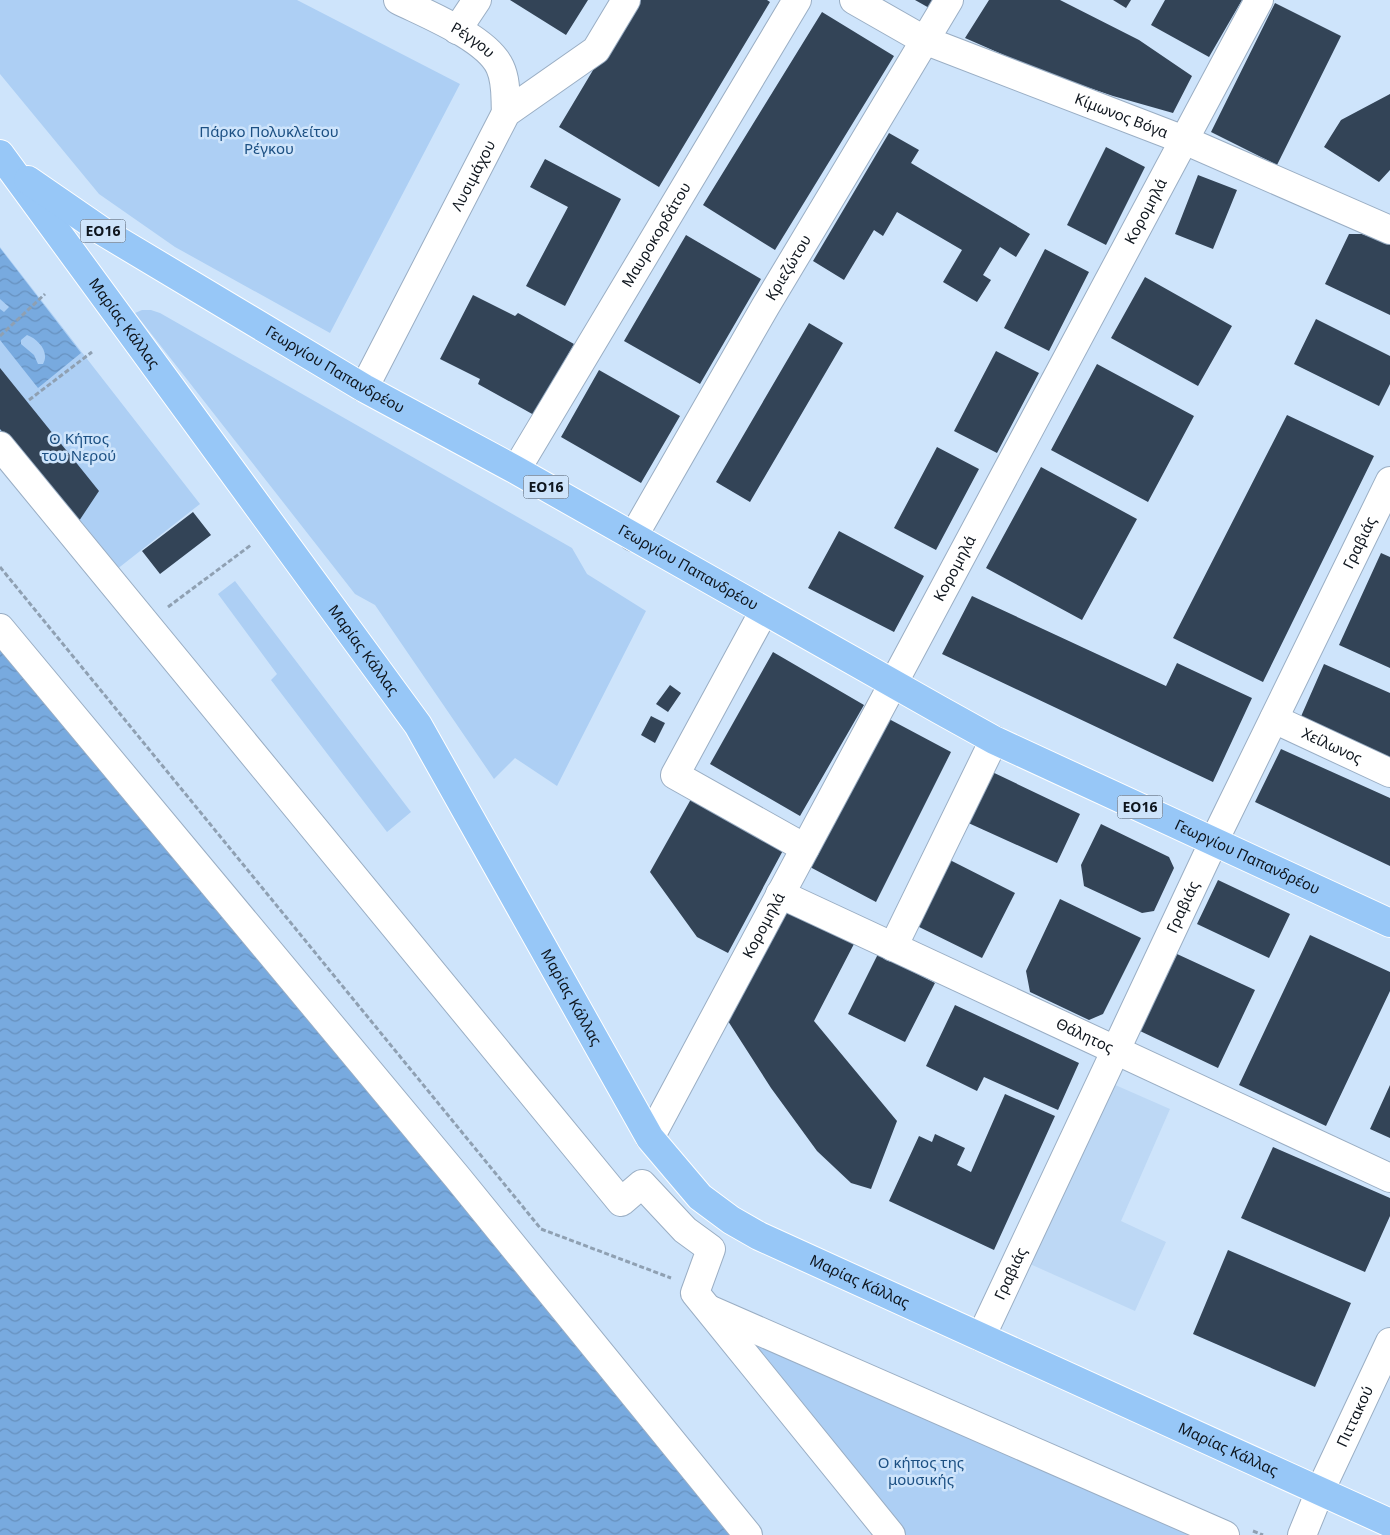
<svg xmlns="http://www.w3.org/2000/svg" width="1390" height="1535" font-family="'Noto Sans',sans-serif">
	<defs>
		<pattern id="water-waves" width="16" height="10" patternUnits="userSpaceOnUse" patternTransform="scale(1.25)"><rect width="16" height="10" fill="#78aadf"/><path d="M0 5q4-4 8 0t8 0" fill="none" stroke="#6791bf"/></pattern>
	</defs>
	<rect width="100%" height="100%" fill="#cee4fb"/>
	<path fill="#bdd8f5" d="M1113,1084l57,25 -49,112 45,21 -31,69 -105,-47z"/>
	<path fill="#adcff4" d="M0,0h297l163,84 -130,249 -155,-86 -76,-53 -99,-120z
		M0,247l200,257 -93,73 -107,-131z
		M142,310h9l9,3 412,235 15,26 59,37 -89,175 -42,-28 -21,21 -119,-174 -20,-11 -220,-281z
		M235,581l176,231 -24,20 -116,-152 6,-6 -59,-80z
		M708,1308l517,227h-334z"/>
	<path fill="url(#water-waves)" fill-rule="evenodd" d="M0,248l81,105 -43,35 -38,-48v-31l4,3 5,-5 -9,-8zM27,335c11,4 23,17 16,29h-5l-4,-9 -13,-11v-4z
		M0,637l737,898h-737z"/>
	<path fill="#334457" d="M510,0h78l-22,35z
		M635,0h132l3,2 -111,185 -100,-60z
		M915,0h22l-6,9z
		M989,0h71l79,40 53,36 -19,37 -60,-17 -73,-25 -75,-33z
		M1113,0h18l-5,8z
		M1165,0h77l-33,57 -58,-32z
		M1275,3l66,33 -64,129 -66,-33z
		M822,12l72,44 -119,194 -72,-45z
		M1390,94v76l-11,12 -55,-35 17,-27z
		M889,133l30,17 -8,13 119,71 -14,23 -16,-10 -17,28 8,5 -14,22 -34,-20 19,-32 -65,-38 -14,24 -9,-6 -30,50 -31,-19z
		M1106,147l39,20 -39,78 -39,-20z
		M545,159l76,40 -56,107 -39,-20 42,-79 -38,-20z
		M1198,175l39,15 -24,59 -38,-15z
		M1349,234h13l28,10v71l-65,-31z
		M686,235l75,44 -61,105 -76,-43z
		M1045,249l44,23 -40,79 -45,-23z
		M1145,277l87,49 -34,60 -87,-48z
		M473,295l42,21 3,-3 56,31 -40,71 -56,-31 2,-5 -40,-20z
		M1316,319l74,37v28l-11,22 -85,-42z
		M809,323l34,20 -93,159 -34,-20z
		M996,351l43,22 -42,80 -43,-22z
		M1097,364l97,52 -46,86 -97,-52z
		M0,368l99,123 -20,30 -79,-92z
		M599,370l81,46 -39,67 -80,-46z
		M1287,415l87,41 -111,226 -90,-44z
		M937,447l42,22 -43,81 -42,-22z
		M1041,467l96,52 -55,101 -96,-52z
		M193,512l18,23 -51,39 -18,-23z
		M839,531l85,45 -30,56 -86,-44z
		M1381,553l9,4v111l-51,-23z
		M972,596l194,90 11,-23 75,35 -39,84 -271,-128z
		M773,652l91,53 -64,111 -90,-52z
		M1324,664l66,29v68l-91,-40z
		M670,685l11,8 -13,19 -12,-8z
		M651,716l14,7 -10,20 -14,-8z
		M889,719l62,33 -75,150 -66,-35z
		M1281,749l109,49v68l-135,-64z
		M988,770l92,44 -23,49 -93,-42z
		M695,792l92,51 -59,110 -31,-16 -47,-65z
		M1101,824l68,33 5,11 -20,43 -12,2 -58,-27 -3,-21z
		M944,857l71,36 -33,65 -71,-35z
		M1218,880l72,34 -21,44 -72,-34z
		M1060,899l81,39 -38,76 -14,6 -59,-28 -4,-21z
		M788,908l67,34 -41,79 83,100 -26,68 -20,-6 -34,-32 -46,-63 -43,-67z
		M1310,935l80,37v19l-64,135 -87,-41z
		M878,954l57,29 -30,59 -57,-28z
		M1177,954l78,36 -37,78 -78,-37z
		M955,1005l124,58 -21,47 -74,-33 -7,14 -51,-25z
		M1390,1085v53l-20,-9z
		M1005,1094l50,22 -61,134 -105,-49 30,-65 13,6 3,-8 30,14 -8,17 14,7z
		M1273,1147l117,51v18l-25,56 -124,-54z
		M1228,1250l123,53 -36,84 -122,-53z"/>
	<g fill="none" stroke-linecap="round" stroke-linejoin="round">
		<defs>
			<g id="minor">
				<path id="s1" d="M398,0c28,14 89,38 102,67 7,15 5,31 6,46"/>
				<path id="s2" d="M854,0l70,40 260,100 206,90"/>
				<path d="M457,30l20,-30"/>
				<path id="s3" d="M364,388l142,-275 90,-63 30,-50"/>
				<path d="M0,446l621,756 21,-18 43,46 26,19 -16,44 196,242"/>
				<path id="s4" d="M516,470l281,-470"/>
				<path id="s5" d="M633,537l132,-230 184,-307"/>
				<path d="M764,611l-89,164 130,73"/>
				<path d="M0,628l457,549 291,358"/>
				<path id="s6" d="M1274,719l116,54"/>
				<path id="s7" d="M780,894l610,284"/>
				<path d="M893,947l101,-207"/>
				<path id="s8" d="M650,1138l609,-1138"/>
				<path d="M711,1310l514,225"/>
				<path id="s9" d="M981,1337l233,-496 176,-360"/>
				<path id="s10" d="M1302,1535l18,-44 70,-149"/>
			</g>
			<g id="major">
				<path id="s11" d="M0,154l418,571 232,413 50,59 31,23 28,16 631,287"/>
				<path id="s12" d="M28,180l74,51 262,157 152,82 424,240 54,30 396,183"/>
			</g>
		</defs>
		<use href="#minor" stroke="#9aaec4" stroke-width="30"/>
		<use href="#major" stroke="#fff" stroke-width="30"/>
		<path stroke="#8fa0b2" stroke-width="3" stroke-dasharray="5 2.5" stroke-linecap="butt" d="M0,336l45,-42
			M29,400l63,-48
			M0,567l541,662 130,49
			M168,607l83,-62
			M1253,1531l10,4"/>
		<use href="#minor" stroke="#fff" stroke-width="28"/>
		<use href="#major" stroke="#97c7f7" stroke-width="28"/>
	</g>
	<g text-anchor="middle" stroke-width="5" stroke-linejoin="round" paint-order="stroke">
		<g fill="#cee4fb" stroke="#485360" stroke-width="1">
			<rect x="80.5" y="219.5" width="45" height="23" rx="4"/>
			<rect x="523.5" y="475.5" width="45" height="23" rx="4"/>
			<rect x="1117.5" y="795.5" width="45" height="23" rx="4"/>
		</g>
		<g font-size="14" font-weight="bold" fill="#0e151d">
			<text x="103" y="236">ΕΟ16</text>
			<text x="546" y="492">ΕΟ16</text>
			<text x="1140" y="812">ΕΟ16</text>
		</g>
		<g font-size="15" fill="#0e151d" stroke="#cee4fb">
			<text dy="5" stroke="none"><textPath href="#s1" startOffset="85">Ρέγγου</textPath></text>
			<text dy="5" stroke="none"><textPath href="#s2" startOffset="292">Κίμωνος Βόγα</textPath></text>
			<text dy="5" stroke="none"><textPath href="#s3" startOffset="239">Λυσιμάχου</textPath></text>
			<text dy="5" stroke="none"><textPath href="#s8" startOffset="1051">Κορομηλά</textPath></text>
			<text dy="5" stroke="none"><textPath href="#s4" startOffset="274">Μαυροκορδάτου</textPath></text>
			<text dy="5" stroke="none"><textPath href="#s5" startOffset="311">Κριεζώτου</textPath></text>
			<text dy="5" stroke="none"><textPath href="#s11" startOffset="210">Μαρίας Κάλλας</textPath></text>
			<text dy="5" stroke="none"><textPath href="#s12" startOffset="361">Γεωργίου Παπανδρέου</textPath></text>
			<text dy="5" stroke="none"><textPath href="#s9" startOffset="880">Γραβιάς</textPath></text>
			<text dy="5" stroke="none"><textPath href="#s12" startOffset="766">Γεωργίου Παπανδρέου</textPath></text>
			<text dy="5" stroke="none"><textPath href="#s8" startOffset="646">Κορομηλά</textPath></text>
			<text dy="5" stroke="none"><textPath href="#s11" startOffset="615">Μαρίας Κάλλας</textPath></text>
			<text dy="5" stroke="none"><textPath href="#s6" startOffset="64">Χείλωνος</textPath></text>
			<text dy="5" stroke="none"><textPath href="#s12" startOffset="1396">Γεωργίου Παπανδρέου</textPath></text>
			<text dy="5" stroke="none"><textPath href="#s9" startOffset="475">Γραβιάς</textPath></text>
			<text dy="5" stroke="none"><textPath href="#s8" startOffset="241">Κορομηλά</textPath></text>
			<text dy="5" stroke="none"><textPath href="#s11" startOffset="1020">Μαρίας Κάλλας</textPath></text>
			<text dy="5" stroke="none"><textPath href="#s7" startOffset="336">Θάλητος</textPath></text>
			<text dy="5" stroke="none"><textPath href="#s9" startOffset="70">Γραβιάς</textPath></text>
			<text dy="5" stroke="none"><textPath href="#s11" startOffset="1440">Μαρίας Κάλλας</textPath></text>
			<text dy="5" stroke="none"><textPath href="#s10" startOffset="130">Πιττακού</textPath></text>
			<text dy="5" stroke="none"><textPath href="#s11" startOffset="1845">Μαρίας Κάλλας</textPath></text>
		</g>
		<g font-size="15" fill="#1c5083" stroke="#cee4fb">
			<text x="269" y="137">Πάρκο Πολυκλείτου<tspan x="269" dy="17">Ρέγκου</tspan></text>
			<text x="79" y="444">Ο Κήπος<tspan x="79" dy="17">του Νερού</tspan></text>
			<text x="921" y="1468">Ο κήπος της<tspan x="921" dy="17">μουσικής</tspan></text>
		</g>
	</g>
</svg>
